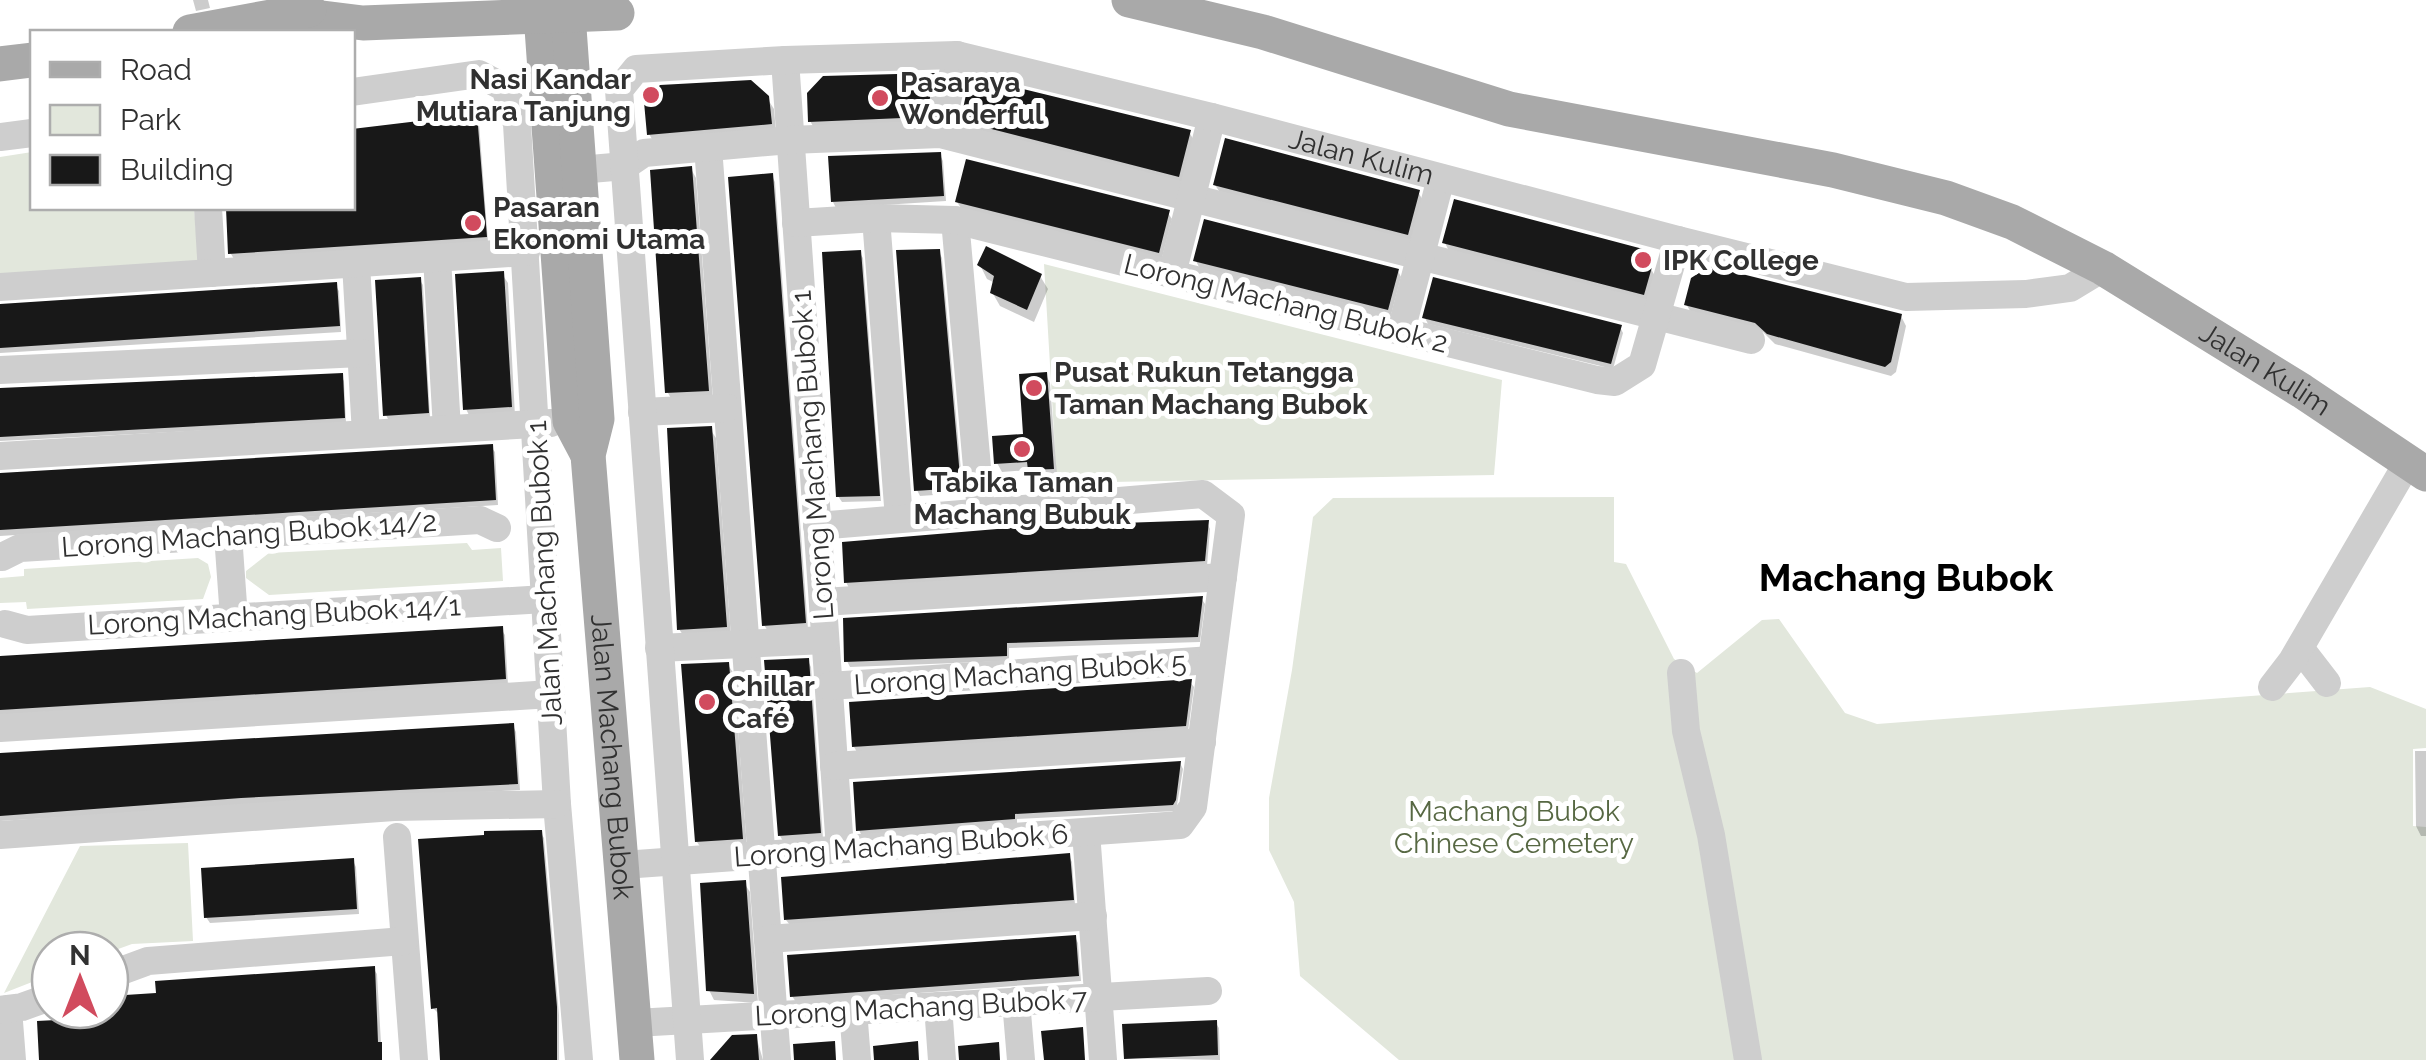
<svg xmlns="http://www.w3.org/2000/svg" width="2426" height="1060" font-family="Raleway,sans-serif">
	<rect width="100%" height="100%" fill="#fff"/>
	<path fill="#e2e7dc" d="M32,152v56h162l5,56 -199,14v-121z
		M1044,264l458,116 -8,95 -437,8z
		M1614,497v65l12,2 48,95 23,14 65,-53 17,-1 66,94 32,11 493,-37 56,22v39l-13,1v77l13,1v233h-1027l-99,-84 -6,-74 -25,-52v-52l23,-128 21,-153 20,-19z
		M467,543l5,7 29,-2 2,33 -234,14 -23,-17v-7l23,-18z
		M198,558l10,6 3,13 -8,22 -176,10 -1,-7 -26,1v-25l24,-2v-7z
		M188,843l5,98 -61,3 -22,8 -60,-2v25l-46,18 76,-147z"/>
	<path fill="#0003" d="M193,0h15l2,8 -14,3z
		M934,76l5,9 -9,41 -114,5 -6,-10z
		M767,98l7,11 2,24 -121,11 -6,-10z
		M475,117l4,6 9,119 -254,17 -3,-5 -5,-46h126z
		M964,118l225,14 6,10 -11,43 -212,-54z
		M940,155l3,6 3,40 -110,7 -3,-6z
		M691,169l5,9 17,222 -40,2 -5,-9z
		M772,176l3,6 33,447 -40,2 -4,-6z
		M1215,185l203,7 6,10 -11,41 -192,-49z
		M957,202l211,11 4,6 -10,39 -201,-50z
		M1445,243l196,8 15,27 -7,25 -199,-50z
		M859,252l4,6 18,243 -39,1 -4,-6z
		M939,252l3,6 21,235 -43,3 -3,-6z
		M1196,261l202,10 3,6 -10,38 -192,-48z
		M980,265l60,11 8,13 -14,33 -34,-16 -8,-14 3,-9 -8,-4z
		M502,274l6,9 7,133 -44,3 -5,-10z
		M419,279l4,6 7,133 -41,3 -3,-6z
		M335,285l4,6 2,41 -341,21v-46z
		M1686,304l215,12 5,10 -10,46 -5,4 -116,-32 -12,-12 -71,-18z
		M1425,318l195,9 3,6 -10,36 -185,-45z
		M1046,375l4,8 7,94 -22,1 -5,-8 -28,2 -5,-9 29,-27z
		M341,376l3,5 2,42 -346,18v-50z
		M710,429l6,9 15,198 -46,2 -6,-9z
		M491,447l4,5 3,53 -498,31v-62z
		M1207,523l3,6 -3,37 -358,22 -3,-6z
		M1201,598l4,6 -5,38 -191,6v13l-159,6 -3,-6z
		M501,629l4,6 3,50 -508,32v-59z
		M808,661l3,6 12,172 -40,2 -3,-5z
		M728,665l6,9 13,174 -44,3 -6,-9z
		M1190,682l4,5 -6,44 -331,21 -3,-5z
		M513,726l3,6 4,58 -520,31v-66z
		M2415,751h11v85h-5l-5,-10z
		M1180,763l3,6 -7,42 -159,8v6l-155,11 -3,-6z
		M540,832l4,6 15,177v45h-116l-4,-46 -6,-6z
		M1069,856l3,6 3,43 -285,20 -4,-5z
		M353,861l3,6 3,47 -149,9 -4,-6z
		M744,883l6,9 8,111 -44,-3 -5,-10z
		M1075,937l3,6 3,38 -285,21 -4,-6z
		M373,968l4,6 5,86h-341l56,-40v-10h13v-12l49,-2z
		M1215,1022l4,6 1,32 -94,-2z
		M756,1036l7,24h-44z"/>
	<path fill="#181818" d="M935,73l-9,44 -118,5 -1,-29 16,-17z
		M970,76l221,54 -12,47 -215,-55 -3,-4z
		M751,80l18,16 3,28 -125,11 -3,-33 16,-17z
		M477,114l10,123 -259,17 -2,-46h126v-79z
		M1225,138l195,52 -12,45 -195,-50z
		M941,152l3,44 -113,6 -3,-46z
		M966,159l204,51 -11,43 -204,-51z
		M692,166l17,225 -44,2 -15,-223z
		M773,173l33,450 -44,3 -34,-449z
		M1454,199l189,50 9,18 -8,28 -202,-52z
		M1204,219l195,50 -11,41 -195,-49z
		M986,246l56,28 -15,36 -37,-17 4,-17 -17,-11z
		M940,249l21,239 -47,3 -18,-241z
		M861,250l19,246 -44,1 -14,-245z
		M1710,266l192,48 -11,48 -6,5 -118,-33 -12,-11 -71,-18 7,-27z
		M504,271l8,136 -49,3 -8,-136z
		M421,277l8,136 -46,3 -8,-136z
		M1433,277l189,48 -11,39 -189,-46z
		M337,282l3,44 -340,22v-44z
		M1047,372l7,97 -26,1 -1,-8 -33,2 -2,-28 31,-2 -4,-60z
		M343,373l2,45 -345,19v-49z
		M712,426l15,201 -50,3 -10,-202z
		M493,444l3,56 -496,30v-57z
		M1209,520l-4,41 -361,22 -2,-41 192,-16z
		M1203,596l-5,41 -191,6v13l-163,6 -1,-44z
		M503,626l3,53 -506,31v-54z
		M809,658l12,175 -43,3 -14,-176z
		M729,662l14,177 -48,3 -14,-178z
		M1192,679l-6,47 -334,21 -3,-45z
		M514,723l4,61 -277,14 -241,18v-63z
		M1181,761l-5,39 -3,5 -158,9v5l-159,12 -3,-49z
		M542,830l15,177v53h-117l-3,-52 -6,1 -13,-170 66,-4v-4z
		M1070,853l4,47 -290,20 -3,-43z
		M354,858l3,51 -153,9 -3,-50z
		M746,880l8,114 -48,-3 -6,-108z
		M1076,935l3,41 -289,21 -3,-42z
		M375,966l3,76h4v18h-343l-2,-39 58,-3 -1,-8h16v-14l46,-3 -1,-12z
		M1217,1020l1,35 -94,4 -2,-35z
		M1083,1027l2,33h-41l-3,-29z
		M757,1034l2,26h-49l22,-25z
		M835,1041l1,19h-42l-1,-16z
		M918,1041l1,19h-45l-1,-14z
		M999,1042l1,18h-41l-1,-14z"/>
	<g fill="none" stroke-linecap="round" stroke-linejoin="round">
		<g stroke="#cecece" stroke-width="28">
			<path d="M785,60l55,789"/>
			<path d="M352,92l127,-18 26,14 12,36 40,680 22,256"/>
			<path d="M940,134l17,-79"/>
			<path d="M0,137l32,-4"/>
			<path d="M708,147l69,913"/>
			<path d="M579,170l46,-4 19,-13 146,-13 150,-6 811,206"/>
			<path d="M208,208l4,65"/>
			<path d="M876,218l23,301"/>
			<path d="M955,220l26,292"/>
			<path d="M796,223l80,-5 79,2 642,160 18,2 27,-17 36,-125"/>
			<path d="M437,258l10,171"/>
			<path d="M356,264l10,170"/>
			<path d="M1172,274l40,-157"/>
			<path d="M0,287l526,-35"/>
			<path d="M1401,331l40,-153"/>
			<path d="M0,370l361,-17"/>
			<path d="M642,412l85,-4"/>
			<path d="M0,456l551,-33"/>
			<path d="M228,535l6,83"/>
			<path d="M2,557l18,-9 460,-28 17,8"/>
			<path d="M823,602l400,-25"/>
			<path d="M5,624l22,6 518,-31"/>
			<path d="M659,648l166,-8"/>
			<path d="M2300,648l27,35"/>
			<path d="M1681,673l5,58 25,104 37,225"/>
			<path d="M829,686l383,-26"/>
			<path d="M2272,687l20,-26 116,-199"/>
			<path d="M0,728l551,-34"/>
			<path d="M834,766l368,-24"/>
			<path d="M1086,832l17,228"/>
			<path d="M0,835l394,-28 163,-3"/>
			<path d="M397,837l17,223"/>
			<path d="M623,865l557,-40 13,-18 38,-292 -28,-21 -386,32"/>
			<path d="M768,939l325,-23"/>
			<path d="M110,975l38,-14 256,-20"/>
			<path d="M1016,1001l5,59"/>
			<path d="M938,1006l4,54"/>
			<path d="M8,1009l4,51"/>
			<path d="M0,1010l22,-3 28,-10"/>
			<path d="M853,1010l4,50"/>
			<path d="M635,1023l573,-32"/>
			<path id="s1" d="M690,1060l-71,-970 17,-21 149,-9 172,-5 255,62 466,123 228,57 120,-3 44,-6 33,-20"/>
		</g>
		<g stroke="#a9a9a9" stroke-width="35">
			<path d="M540,0l30,421 18,34"/>
			<path id="s2" d="M567,0l30,419 -9,36 49,605"/>
			<path id="s3" d="M1129,0l134,32 246,77 324,61 113,28 66,24 91,46 199,123 124,83"/>
			<path d="M289,14l74,9 254,-10"/>
			<path d="M190,32l119,-22"/>
			<path d="M0,64l32,-4"/>
		</g>
	</g>
	<g fill="#d14b5e" stroke="#fff" stroke-width="4">
		<circle cx="651" cy="95" r="10"/>
		<circle cx="880" cy="98" r="10"/>
		<circle cx="473" cy="223" r="10"/>
		<circle cx="1643" cy="260" r="10"/>
		<circle cx="1034" cy="388" r="10"/>
		<circle cx="1022" cy="449" r="10"/>
		<circle cx="707" cy="702" r="10"/>
	</g>
	<g text-anchor="middle" stroke-width="10" stroke-linejoin="round" paint-order="stroke">
		<g font-size="28" font-weight="bold" fill="#313131" stroke="#fff" text-anchor="start">
			<text x="631" y="89" text-anchor="end">Nasi Kandar<tspan x="631" dy="32">Mutiara Tanjung</tspan></text>
			<text x="900" y="92">Pasaraya<tspan x="900" dy="32">Wonderful</tspan></text>
			<text x="493" y="217">Pasaran<tspan x="493" dy="32">Ekonomi Utama</tspan></text>
			<text x="1663" y="270">IPK College</text>
			<text x="1054" y="382">Pusat Rukun Tetangga<tspan x="1054" dy="32">Taman Machang Bubok</tspan></text>
			<text x="1022" y="492" text-anchor="middle">Tabika Taman<tspan x="1022" dy="32">Machang Bubuk</tspan></text>
			<text x="727" y="696">Chillar<tspan x="727" dy="32">Café</tspan></text>
		</g>
		<g font-size="28" fill="#313131" stroke="#fff">
			<text dy="10" stroke="none"><textPath href="#s1" startOffset="1738">Jalan Kulim</textPath></text>
			<text transform="translate(1286 303) rotate(14)" y="10">Lorong Machang Bubok 2</text>
			<text dy="10" stroke="none"><textPath href="#s3" startOffset="1205">Jalan Kulim</textPath></text>
			<text transform="translate(812 455) rotate(-94)" y="10">Lorong Machang Bubok 1</text>
			<text transform="translate(249 534) rotate(-4)" y="10">Lorong Machang Bubok 14/2</text>
			<text transform="translate(544 573) rotate(-93)" y="10">Jalan Machang Bubok 1</text>
			<text transform="translate(274 615) rotate(-3)" y="10">Lorong Machang Bubok 14/1</text>
			<text transform="translate(1020 673) rotate(-4)" y="10">Lorong Machang Bubok 5</text>
			<text dy="10" stroke="none"><textPath href="#s2" startOffset="760">Jalan Machang Bubok</textPath></text>
			<text transform="translate(901 845) rotate(-4)" y="10">Lorong Machang Bubok 6</text>
			<text transform="translate(921 1007) rotate(-3)" y="10">Lorong Machang Bubok 7</text>
		</g>
		<g font-size="28" fill="#576843" stroke="#fff">
			<text x="1514" y="821">Machang Bubok<tspan x="1514" dy="32">Chinese Cemetery</tspan></text>
		</g>
		<g font-size="38" font-weight="bold" fill="#000" stroke="#fff">
			<text x="1906" y="591">Machang Bubok</text>
		</g>
	</g>
	<rect x="30" y="30" width="325" height="180" fill="#ffffff" stroke="#adadad" stroke-width="2.5"/>
	<rect x="50" y="62" width="50" height="15" fill="#a9a9a9" stroke="#adadad" stroke-width="2.5"/>
	<text x="120" y="80" font-size="30" fill="#313131">Road</text>
	<rect x="50" y="105" width="50" height="30" fill="#e2e7dc" stroke="#adadad" stroke-width="2.5"/>
	<text x="120" y="130" font-size="30" fill="#313131">Park</text>
	<rect x="50" y="155" width="50" height="30" fill="#181818" stroke="#adadad" stroke-width="2.5"/>
	<text x="120" y="180" font-size="30" fill="#313131">Building</text>
	<g transform="translate(80 980)"><circle r="48" fill="#ffffff" stroke="#adadad" stroke-width="2.5"/>
	<path d="M0-8L18 38L0 25L-18 38Z" fill="#d14b5e"/>
	<text y="-15" font-size="28" font-weight="bold" text-anchor="middle" fill="#313131">N</text>
	</g>
</svg>
